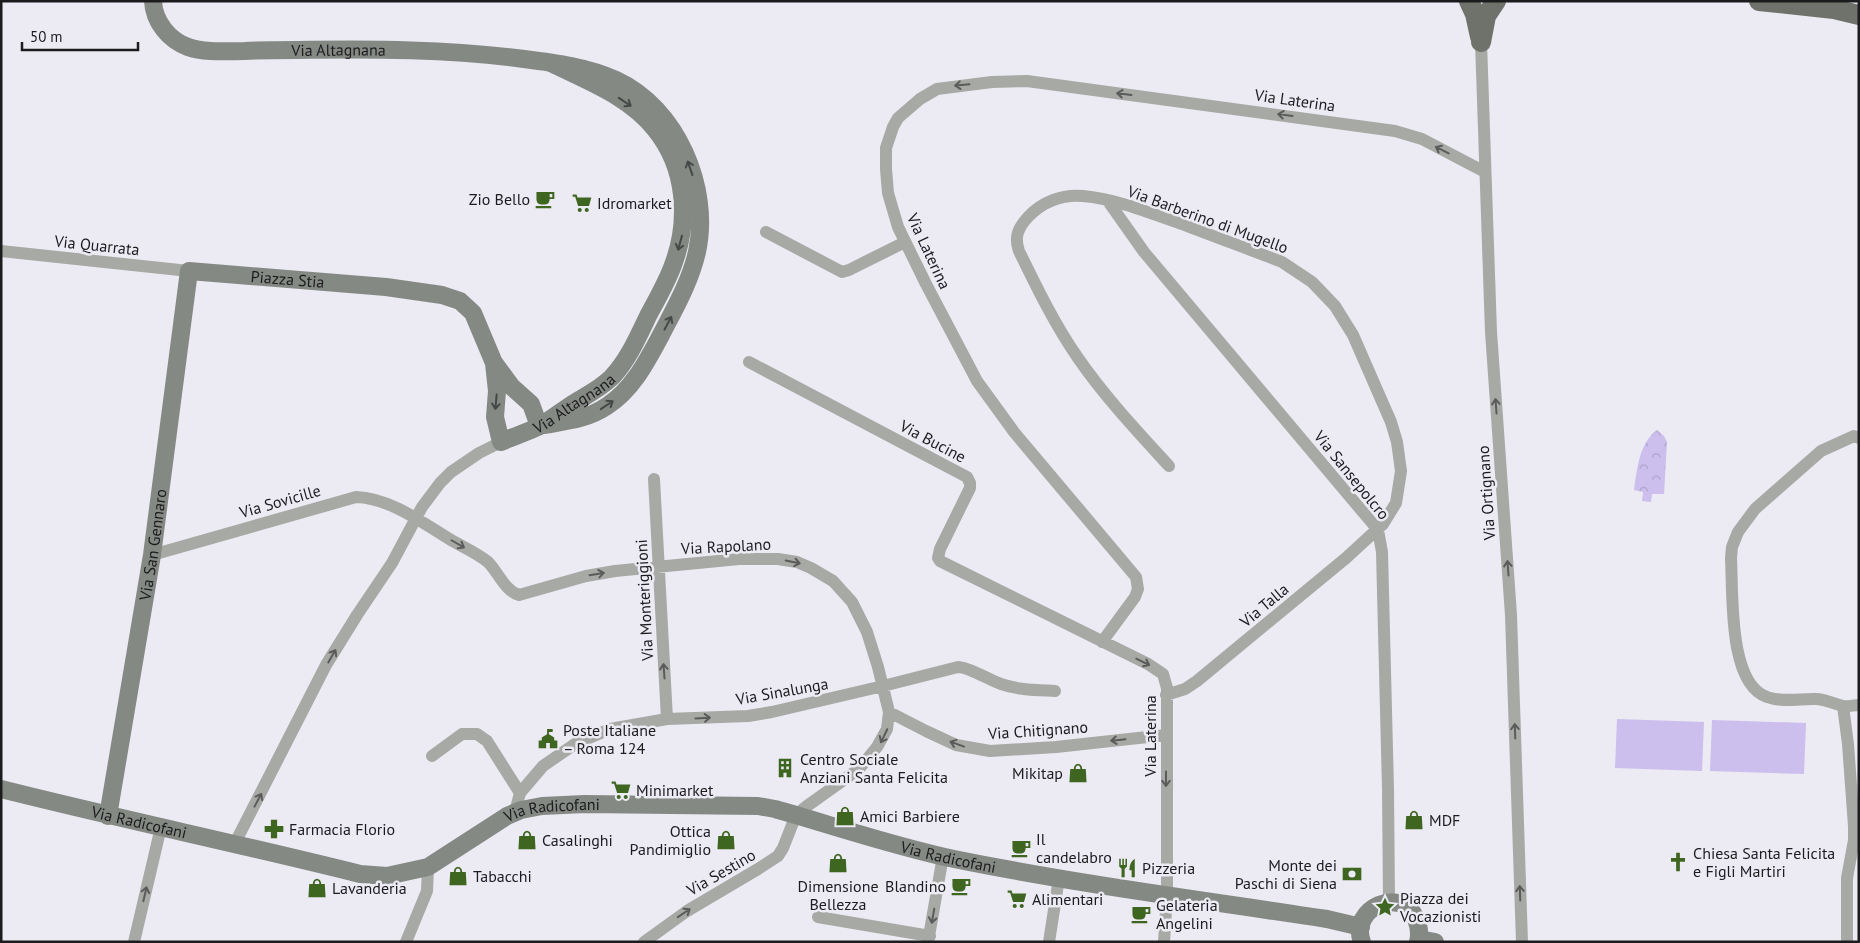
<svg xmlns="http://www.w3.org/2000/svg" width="1860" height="943" font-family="'PT Sans',sans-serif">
	<defs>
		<pattern id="park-crowns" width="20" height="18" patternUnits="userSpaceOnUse" patternTransform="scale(1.25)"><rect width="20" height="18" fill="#ccbeed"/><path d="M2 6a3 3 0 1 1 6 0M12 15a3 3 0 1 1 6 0" fill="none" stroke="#afa3cb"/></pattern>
	</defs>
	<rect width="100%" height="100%" fill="#eceaf3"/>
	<path fill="url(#park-crowns)" d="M1657,430l7,6 3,6 -3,52h-12l-1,8 -9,-1 1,-9 -9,-2c3,-20 5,-47 23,-60z"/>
	<path fill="#ccbeed" d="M1617,719l87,3 -2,49 -87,-3z
		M1712,720l94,3 -2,51 -94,-3z"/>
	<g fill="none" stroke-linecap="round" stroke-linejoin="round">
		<path stroke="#a7a9a5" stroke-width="12" d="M1481,42l10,290 20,283 11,327
			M1108,201l36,51 234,278 4,22 6,237 1,113
			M766,232l76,40 7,-2 56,-28
			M1,251l188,20
			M749,362l218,115 3,6v5l-30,61 -2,9 2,3 208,103 15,10 4,14v207l-3,47
			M1859,438l-5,-2 -33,15 -66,58 -17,23 -6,15 -1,11c2,35 -3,126 36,139 16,6 35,1 50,2 10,1 18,5 26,7 5,1 11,-1 16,-1
			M654,479l13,240
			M152,555l204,-58c34,1 67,26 95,43 12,7 26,13 37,22 10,10 17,29 31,33l67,-19 29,-5 124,-12h39l19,3 14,6 22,13 19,21 15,30 11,35 11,45 -2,17 -10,18 -18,22 -52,37 -11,9 -13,33 -5,8 -20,13 -71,42 -43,31
			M1102,642l33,-45 3,-8 -2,-12 -122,-145 -37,-51 -51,-97 -28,-57 -10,-34 -2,-24v-21l7,-21 5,-9 22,-19 17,-10 55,-7 35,-1 368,50 27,8 63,33
			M1166,695l19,-6 12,-8 149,-123 37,-34 13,-21 5,-32 -4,-29 -6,-20 -38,-87 -18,-29 -23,-24 -30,-20c-33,-13 -67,-25 -100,-38 -32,-11 -65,-25 -99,-28 -21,-2 -41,6 -55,21 -10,11 -14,20 -9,34 18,37 36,74 59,107 27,39 59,73 91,108
			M1843,706l5,38 6,82v14l-7,38v64
			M889,712l37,19 30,14 34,6 66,-4 110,-12
			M432,756l30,-22h15l10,7 33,52
			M515,812l5,-19 23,-27 32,-22 35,-15 57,-10 81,-3 24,-4 111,-26 75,-19c11,0 31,13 43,17 17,6 36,6 54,7
			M235,843l91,-178 31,-50 35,-52 30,-56 18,-24 11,-11 28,-19 22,-11
			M818,917l112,19
			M134,942l27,-115
			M406,942l21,-51 1,-24
			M928,942l15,-86
			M1049,942l10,-64"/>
		<g stroke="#858984" stroke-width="18">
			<path id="s1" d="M153,1c1,21 16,39 35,46 17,6 39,4 57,4 17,-1 35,-1 52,-1 76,-1 152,-1 227,9 32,4 63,8 92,21 61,28 95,108 81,172 -7,30 -22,56 -36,83 -14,26 -28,54 -54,71 -19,13 -40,15 -62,19"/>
			<path d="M495,364l17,23 19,17 8,22"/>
			<path id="s2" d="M1,789c119,30 239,55 359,85l27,2 41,-9 79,-51 14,-6 21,-4 43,-2 173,2 17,3c60,17 118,37 179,50 123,25 248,41 373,60l34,8"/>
			<path id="s3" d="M108,816l44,-261 37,-284 197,16 56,8 18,6 13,12 21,50 3,28 -2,26 6,25c13,-6 27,-10 39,-16 12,-7 23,-16 34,-23 13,-8 27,-15 38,-26 16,-17 26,-40 36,-61 9,-17 19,-34 25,-51 17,-45 13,-98 -18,-136 -26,-33 -68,-48 -104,-66"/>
			<path d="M1419,939l16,3"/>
			<path d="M1362,942c-13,-34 40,-57 54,-23 3,7 4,15 2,23"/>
		</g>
		<path stroke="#6e726b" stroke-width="20" d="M1469,1l6,13 5,23
			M1759,1l75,8 25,6
			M1481,42l5,-26 10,-15"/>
	</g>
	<defs><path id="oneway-shaft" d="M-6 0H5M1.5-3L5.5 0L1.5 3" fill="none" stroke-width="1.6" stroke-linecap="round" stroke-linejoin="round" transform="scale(1.25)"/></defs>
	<g stroke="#5b5b5b">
		<use href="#oneway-shaft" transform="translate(962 85) rotate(175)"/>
		<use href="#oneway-shaft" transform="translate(1124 94) rotate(-173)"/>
		<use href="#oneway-shaft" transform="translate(1285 115) rotate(-172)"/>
		<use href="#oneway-shaft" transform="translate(1442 150) rotate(-153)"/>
		<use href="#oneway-shaft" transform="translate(1496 406) rotate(-94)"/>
		<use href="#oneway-shaft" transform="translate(458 544) rotate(30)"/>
		<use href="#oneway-shaft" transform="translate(793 562) rotate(12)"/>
		<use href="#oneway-shaft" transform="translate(1508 568) rotate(-94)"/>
		<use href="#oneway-shaft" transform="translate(597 574) rotate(-9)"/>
		<use href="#oneway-shaft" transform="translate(332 656) rotate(-60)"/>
		<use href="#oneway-shaft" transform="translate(1143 662) rotate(26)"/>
		<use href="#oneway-shaft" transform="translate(664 671) rotate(-94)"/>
		<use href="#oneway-shaft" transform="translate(703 718) rotate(-3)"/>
		<use href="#oneway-shaft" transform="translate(1515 731) rotate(-92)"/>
		<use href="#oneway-shaft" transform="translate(884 736) rotate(116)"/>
		<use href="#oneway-shaft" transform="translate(1118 740) rotate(174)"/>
		<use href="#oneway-shaft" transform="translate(957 744) rotate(-160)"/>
		<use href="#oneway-shaft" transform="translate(1166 779) rotate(90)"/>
		<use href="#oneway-shaft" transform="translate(258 800) rotate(-62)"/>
		<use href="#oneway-shaft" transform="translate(1520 893) rotate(-92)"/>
		<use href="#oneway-shaft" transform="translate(145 894) rotate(-77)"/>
		<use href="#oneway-shaft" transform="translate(684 913) rotate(-34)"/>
		<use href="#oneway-shaft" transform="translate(933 916) rotate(100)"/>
	</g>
	<g stroke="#464747">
		<use href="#oneway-shaft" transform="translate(625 102) rotate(34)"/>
		<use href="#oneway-shaft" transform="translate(690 168) rotate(-109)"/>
		<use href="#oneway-shaft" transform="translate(680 243) rotate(105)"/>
		<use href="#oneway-shaft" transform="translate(668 323) rotate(-62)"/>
		<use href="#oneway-shaft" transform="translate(496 402) rotate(95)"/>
		<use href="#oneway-shaft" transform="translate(607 405) rotate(-34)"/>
	</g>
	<defs>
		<symbol id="cafe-bare" viewBox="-9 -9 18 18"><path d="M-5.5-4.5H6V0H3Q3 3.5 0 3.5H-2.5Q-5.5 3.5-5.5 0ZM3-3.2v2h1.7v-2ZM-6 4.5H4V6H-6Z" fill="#3e6620" stroke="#eceaf3" stroke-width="2.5" paint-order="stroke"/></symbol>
		<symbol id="supermarket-bare" viewBox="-9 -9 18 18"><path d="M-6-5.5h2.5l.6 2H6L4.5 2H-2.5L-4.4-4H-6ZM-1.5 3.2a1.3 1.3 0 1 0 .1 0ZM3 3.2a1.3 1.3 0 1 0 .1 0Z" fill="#3e6620" stroke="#eceaf3" stroke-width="2.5" paint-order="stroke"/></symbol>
		<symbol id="civic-bare" viewBox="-9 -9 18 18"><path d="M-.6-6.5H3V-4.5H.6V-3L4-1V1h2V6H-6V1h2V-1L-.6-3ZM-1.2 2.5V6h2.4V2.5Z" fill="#3e6620" stroke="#eceaf3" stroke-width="2.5" paint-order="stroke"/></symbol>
		<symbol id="building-bare" viewBox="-9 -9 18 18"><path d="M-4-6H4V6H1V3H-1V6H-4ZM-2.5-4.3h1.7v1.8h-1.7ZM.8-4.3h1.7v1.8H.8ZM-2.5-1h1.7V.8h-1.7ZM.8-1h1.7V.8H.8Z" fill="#3e6620" stroke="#eceaf3" stroke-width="2.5" paint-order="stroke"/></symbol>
		<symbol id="shop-bare" viewBox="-9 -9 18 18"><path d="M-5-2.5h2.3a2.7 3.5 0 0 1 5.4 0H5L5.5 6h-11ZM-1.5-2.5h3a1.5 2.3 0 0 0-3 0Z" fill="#3e6620" stroke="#eceaf3" stroke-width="2.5" paint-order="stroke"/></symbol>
		<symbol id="pharmacy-bare" viewBox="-9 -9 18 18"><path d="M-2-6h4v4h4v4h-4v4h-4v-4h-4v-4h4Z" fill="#3e6620" stroke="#eceaf3" stroke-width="2.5" paint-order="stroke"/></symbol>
		<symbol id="church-bare" viewBox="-9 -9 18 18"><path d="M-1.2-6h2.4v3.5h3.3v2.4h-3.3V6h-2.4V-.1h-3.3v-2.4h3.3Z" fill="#3e6620" stroke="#eceaf3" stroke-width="2.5" paint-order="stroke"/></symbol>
		<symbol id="restaurant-bare" viewBox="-9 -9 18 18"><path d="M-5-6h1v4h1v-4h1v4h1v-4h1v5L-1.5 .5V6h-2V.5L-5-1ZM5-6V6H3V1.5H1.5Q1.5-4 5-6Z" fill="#3e6620" stroke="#eceaf3" stroke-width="2.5" paint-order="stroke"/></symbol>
		<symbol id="bank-bare" viewBox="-9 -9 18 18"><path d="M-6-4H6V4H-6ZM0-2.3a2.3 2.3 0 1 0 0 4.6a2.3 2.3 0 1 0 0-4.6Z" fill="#3e6620" stroke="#eceaf3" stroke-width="2.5" paint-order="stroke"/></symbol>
		<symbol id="sight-bare" viewBox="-9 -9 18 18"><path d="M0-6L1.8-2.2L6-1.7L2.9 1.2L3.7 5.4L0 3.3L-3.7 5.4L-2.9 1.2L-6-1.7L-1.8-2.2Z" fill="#3e6620" stroke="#eceaf3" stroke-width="2.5" paint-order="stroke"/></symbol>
	</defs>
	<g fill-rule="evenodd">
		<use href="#cafe-bare" x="531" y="185" width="28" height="28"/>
		<use href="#supermarket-bare" x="568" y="189" width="28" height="28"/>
		<use href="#civic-bare" x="534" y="725" width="28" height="28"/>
		<use href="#building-bare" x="771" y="754" width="28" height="28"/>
		<use href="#shop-bare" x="1064" y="759" width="28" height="28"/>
		<use href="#supermarket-bare" x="607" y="776" width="28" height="28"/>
		<use href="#shop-bare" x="831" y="802" width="28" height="28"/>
		<use href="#shop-bare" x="1400" y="806" width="28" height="28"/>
		<use href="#pharmacy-bare" x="260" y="815" width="28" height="28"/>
		<use href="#shop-bare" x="513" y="826" width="28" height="28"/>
		<use href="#shop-bare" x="712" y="826" width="28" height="28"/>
		<use href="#cafe-bare" x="1007" y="834" width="28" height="28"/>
		<use href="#church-bare" x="1664" y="848" width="28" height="28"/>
		<use href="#shop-bare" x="824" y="849" width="28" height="28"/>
		<use href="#restaurant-bare" x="1113" y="854" width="28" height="28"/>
		<use href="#bank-bare" x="1338" y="860" width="28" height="28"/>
		<use href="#shop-bare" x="444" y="862" width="28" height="28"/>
		<use href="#cafe-bare" x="947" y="872" width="28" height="28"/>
		<use href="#shop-bare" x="303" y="874" width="28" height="28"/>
		<use href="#supermarket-bare" x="1003" y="885" width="28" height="28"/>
		<use href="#sight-bare" x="1371" y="893" width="28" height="28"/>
		<use href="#cafe-bare" x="1127" y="900" width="28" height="28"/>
	</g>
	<g text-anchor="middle" stroke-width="5" stroke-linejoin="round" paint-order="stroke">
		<g font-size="16" fill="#1c1b1e" stroke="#eceaf3">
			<text dy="6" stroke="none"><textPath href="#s1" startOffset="212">Via Altagnana</textPath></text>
			<text transform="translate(1295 100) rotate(8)" y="6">Via Laterina</text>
			<text transform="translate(1208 219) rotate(20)" y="6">Via Barberino di Mugello</text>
			<text transform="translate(97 245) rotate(6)" y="6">Via Quarrata</text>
			<text transform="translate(929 251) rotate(65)" y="6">Via Laterina</text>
			<text dy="6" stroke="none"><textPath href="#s3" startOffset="650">Piazza Stia</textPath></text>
			<text dy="6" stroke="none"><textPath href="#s3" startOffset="1059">Via Altagnana</textPath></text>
			<text transform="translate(933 441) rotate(28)" y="6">Via Bucine</text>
			<text transform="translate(1352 475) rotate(51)" y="6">Via Sansepolcro</text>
			<text transform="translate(1486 493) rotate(-94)" y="6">Via Ortignano</text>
			<text transform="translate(280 501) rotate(-16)" y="6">Via Sovicille</text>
			<text dy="6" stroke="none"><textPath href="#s3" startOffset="275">Via San Gennaro</textPath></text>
			<text transform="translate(726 546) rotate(-3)" y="6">Via Rapolano</text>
			<text transform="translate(644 600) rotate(-93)" y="6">Via Monteriggioni</text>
			<text transform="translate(1264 605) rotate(-40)" y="6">Via Talla</text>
			<text transform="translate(782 691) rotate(-10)" y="6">Via Sinalunga</text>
			<text transform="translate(1038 730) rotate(-4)" y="6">Via Chitignano</text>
			<text transform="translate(1150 736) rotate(-90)" y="6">Via Laterina</text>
			<text dy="6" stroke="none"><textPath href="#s2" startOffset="578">Via Radicofani</textPath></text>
			<text dy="6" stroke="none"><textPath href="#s2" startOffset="142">Via Radicofani</textPath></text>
			<text dy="6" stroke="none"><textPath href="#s2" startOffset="982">Via Radicofani</textPath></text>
			<text transform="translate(721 872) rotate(-30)" y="6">Via Sestino</text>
		</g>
		<g font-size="16" fill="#1c1b1e" stroke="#eceaf3" text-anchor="start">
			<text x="530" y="205" text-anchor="end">Zio Bello</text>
			<text x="597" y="209">Idromarket</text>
			<text x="563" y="736">Poste Italiane<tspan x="563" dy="18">– Roma 124</tspan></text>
			<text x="800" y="765">Centro Sociale<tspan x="800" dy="18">Anziani Santa Felicita</tspan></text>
			<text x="1063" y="779" text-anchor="end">Mikitap</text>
			<text x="636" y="796">Minimarket</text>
			<text x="860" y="822">Amici Barbiere</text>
			<text x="1429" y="826">MDF</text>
			<text x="289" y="835">Farmacia Florio</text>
			<text x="711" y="837" text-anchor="end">Ottica<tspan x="711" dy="18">Pandimiglio</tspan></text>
			<text x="1036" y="845">Il<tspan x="1036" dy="18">candelabro</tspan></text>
			<text x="542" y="846">Casalinghi</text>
			<text x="1693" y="859">Chiesa Santa Felicita<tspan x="1693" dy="18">e Figli Martiri</tspan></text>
			<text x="1337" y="871" text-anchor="end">Monte dei<tspan x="1337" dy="18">Paschi di Siena</tspan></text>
			<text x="1142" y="874">Pizzeria</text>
			<text x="473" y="882">Tabacchi</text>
			<text x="838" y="892" text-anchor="middle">Dimensione<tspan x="838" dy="18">Bellezza</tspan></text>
			<text x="946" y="892" text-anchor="end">Blandino</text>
			<text x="332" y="894">Lavanderia</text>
			<text x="1400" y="904">Piazza dei<tspan x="1400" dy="18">Vocazionisti</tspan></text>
			<text x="1032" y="905">Alimentari</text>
			<text x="1156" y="911">Gelateria<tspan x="1156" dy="18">Angelini</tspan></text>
		</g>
	</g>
	<rect width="1860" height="943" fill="none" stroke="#1c1b1e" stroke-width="5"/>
	<path d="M22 42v8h116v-8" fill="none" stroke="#1c1b1e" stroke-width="2.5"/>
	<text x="30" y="42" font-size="15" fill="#1c1b1e" stroke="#eceaf3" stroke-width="4" paint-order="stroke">50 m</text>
</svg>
